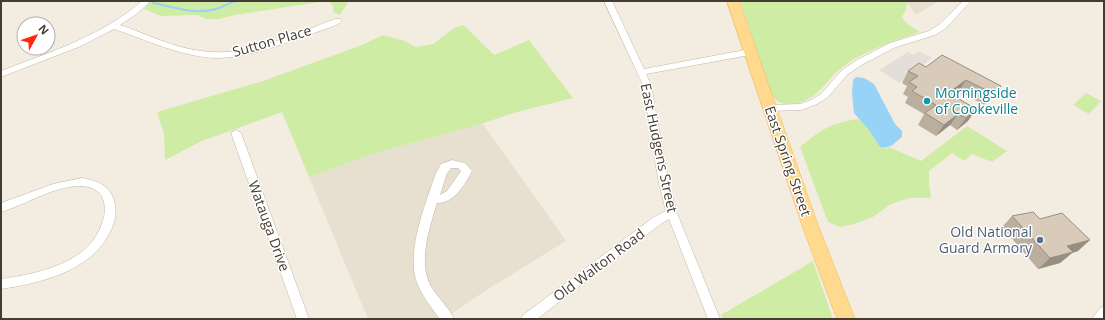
<svg xmlns="http://www.w3.org/2000/svg" width="1105" height="320" font-family="'Open Sans',sans-serif">
	<rect width="100%" height="100%" fill="#f3ede1"/>
	<path fill="#e7dfcf" d="M906,1h33l-23,14z
		M483,124l83,117 -78,48 -44,30h-76l-59,-142 70,-25z"/>
	<path fill="#cfeca5" d="M151,1h176l-92,14 -16,4h-13l-8,-4 -37,1 -17,-7z
		M328,1h21l-9,14 -7,-3v-6z
		M740,1h167l-1,8 -4,8 5,7 13,8c-24,8 -56,19 -76,34 -19,14 -25,34 -51,38 -10,1 -16,-1 -21,-9z
		M464,25l30,30 35,-15 44,58 -56,14 -42,14 -96,26 -70,25 -27,-65 -80,29 -37,19 -1,-26 -7,-22 106,-31 99,-36 21,-10 22,6 11,6 17,-3 21,-16z
		M1086,93l15,8 -12,13 -16,-9z
		M859,119l10,11 11,17 6,2 3,-2 32,14 46,-35 40,25 -15,11 -20,-8 -8,7 -12,-8 -23,18v12l2,15h-22l-18,6 -18,13 -19,7 -14,3 -12,-5 -28,-75c22,-18 30,-24 59,-28z
		M813,261l20,58h-110l-2,-4z"/>
	<path fill="#e2dfdb" d="M919,51l13,7 -33,25 -20,-13 29,-18 6,3z"/>
	<path fill="#96d3f7" d="M856,77l8,1 10,6 21,40 7,7v6c-7,5 -12,13 -22,10l-11,-17 -15,-17 -2,-19 1,-14z"/>
	<g fill="none" stroke-linecap="round" stroke-linejoin="round">
		<path stroke="#96d3f7" stroke-width="2" d="M153,3c20,4 42,12 63,6 8,-2 13,-7 21,-8"/>
		<defs>
			<path id="minor" d="M142,1h9l-16,14 -15,10c27,9 54,23 82,26 45,7 92,-17 133,-32h6l1,2c-6,6 -33,13 -42,17 -26,9 -55,20 -83,20 -36,-1 -70,-18 -103,-29l-33,17 -80,31v-6c49,-19 101,-35 141,-70z
				M604,1h8l32,68 106,-20 4,3 -4,3 -104,19 5,11 18,99 8,29 43,106h-12l-39,-100 -7,4 -125,96h-16l2,-4 131,-98 12,-6 -7,-27 -16,-99z
				M963,1h8l-25,27 -11,7 -39,12 -33,17 -15,10 -21,24 -10,6 -16,6 -31,1 -5,-3 5,-3 30,-1 11,-4 10,-6 21,-24 15,-10 33,-17 39,-12 11,-7z
				M236,130l5,3 68,186h-12l-66,-186z
				M452,160l13,3 7,8c-8,14 -17,32 -35,32 -8,26 -20,61 -5,85 7,11 17,20 22,31h-14c-9,-12 -19,-24 -24,-39 -9,-31 10,-78 20,-107l5,-9zM451,168h7l3,3 -14,20 -7,4 7,-22z
				M82,178c17,3 29,8 33,26 2,10 -1,21 -6,30 -20,38 -69,49 -108,55v-10c36,-5 89,-16 101,-56 3,-7 4,-16 1,-24 -3,-9 -13,-13 -22,-13 -27,0 -54,18 -80,26v-9l52,-19z
				M1104,306v13h-12l8,-11z"/>
			<path id="primary" d="M727,1h12l80,227 36,91h-18l-34,-91z"/>
		</defs>
		<use href="#minor" stroke="#c1b7a6" stroke-width="1"/>
		<use href="#primary" stroke="#efba53" stroke-width="1"/>
		<use href="#minor" fill="#fff" fill-rule="evenodd"/>
		<use href="#primary" fill="#ffda8e" fill-rule="evenodd"/>
	</g>
	<path fill="#baaf9f" d="M926,67l75,19 -8,12 -9,7 -25,-14 -4,3 1,1 -1,2 13,24 -11,9 -7,-5 -14,11 -18,-11 6,-11 -19,-11 3,-6 -5,-3 4,-8 -5,-3 6,-12z
		M1012,216l28,3 38,32 -6,2 -12,10 -22,6 -36,-42z"/>
	<path fill="#978e82" d="M966,80l-7,11 -16,12 8,-12z
		M1001,86l-8,12 -9,7 8,-12z
		M976,109l-8,12 -11,9 9,-12z
		M958,114l-8,11 -14,11 8,-11z
		M1090,240l-12,11 -6,2 -12,10 -22,6 12,-11 17,-12z"/>
	<path fill="#d8cbb9" stroke="#978e82" d="M942,55l59,31 -9,7 -26,-13 -15,11 5,4 -2,1 22,13 -10,9 -8,-4 -14,11 -19,-12 11,-8 -24,-14 5,-4 -8,-5 9,-6 -10,-5 11,-8 7,4z
		M1033,212l7,7 22,-6 28,27 -23,6 6,6 -23,6 -38,-42z"/>
	<circle fill="#0f9aa8" stroke="#fff" stroke-width="1.5" cx="927" cy="101" r="4"/>
	<circle fill="#5c6f8a" stroke="#fff" stroke-width="1.5" cx="1040" cy="240" r="4"/>
	<g text-anchor="middle" stroke-width="3" stroke-linejoin="round" paint-order="stroke">
		<g font-size="14" fill="#443c32" stroke="#fff">
			<text transform="translate(272 41) rotate(-16)" y="5">Sutton Place</text>
			<text transform="translate(659 148) rotate(78)" y="5">East Hudgens Street</text>
			<text transform="translate(788 161) rotate(71)" y="5">East Spring Street</text>
			<text transform="translate(269 226) rotate(70)" y="5">Watauga Drive</text>
			<text transform="translate(599 265) rotate(-37)" y="5">Old Walton Road</text>
		</g>
		<g font-size="14" fill="#0d838f" stroke="#fff" text-anchor="start">
			<text x="935" y="98">Morningside<tspan x="935" dy="16">of Cookeville</tspan></text>
		</g>
		<g font-size="14" fill="#4e5e75" stroke="#fff" text-anchor="end">
			<text x="1032" y="237">Old National<tspan x="1032" dy="16">Guard Armory</tspan></text>
		</g>
	</g>
	<rect width="1105" height="320" fill="none" stroke="#443c32" stroke-width="4"/>
	<g transform="translate(36 36) rotate(50)"><circle r="19" fill="#ffffff" stroke="#b4b1ad"/>
	<path d="M0-3L7 15L0 10L-7 15Z" fill="#ff270c"/>
	<text y="-6" font-size="11" font-weight="bold" text-anchor="middle" fill="#443c32">N</text>
	</g>
</svg>
